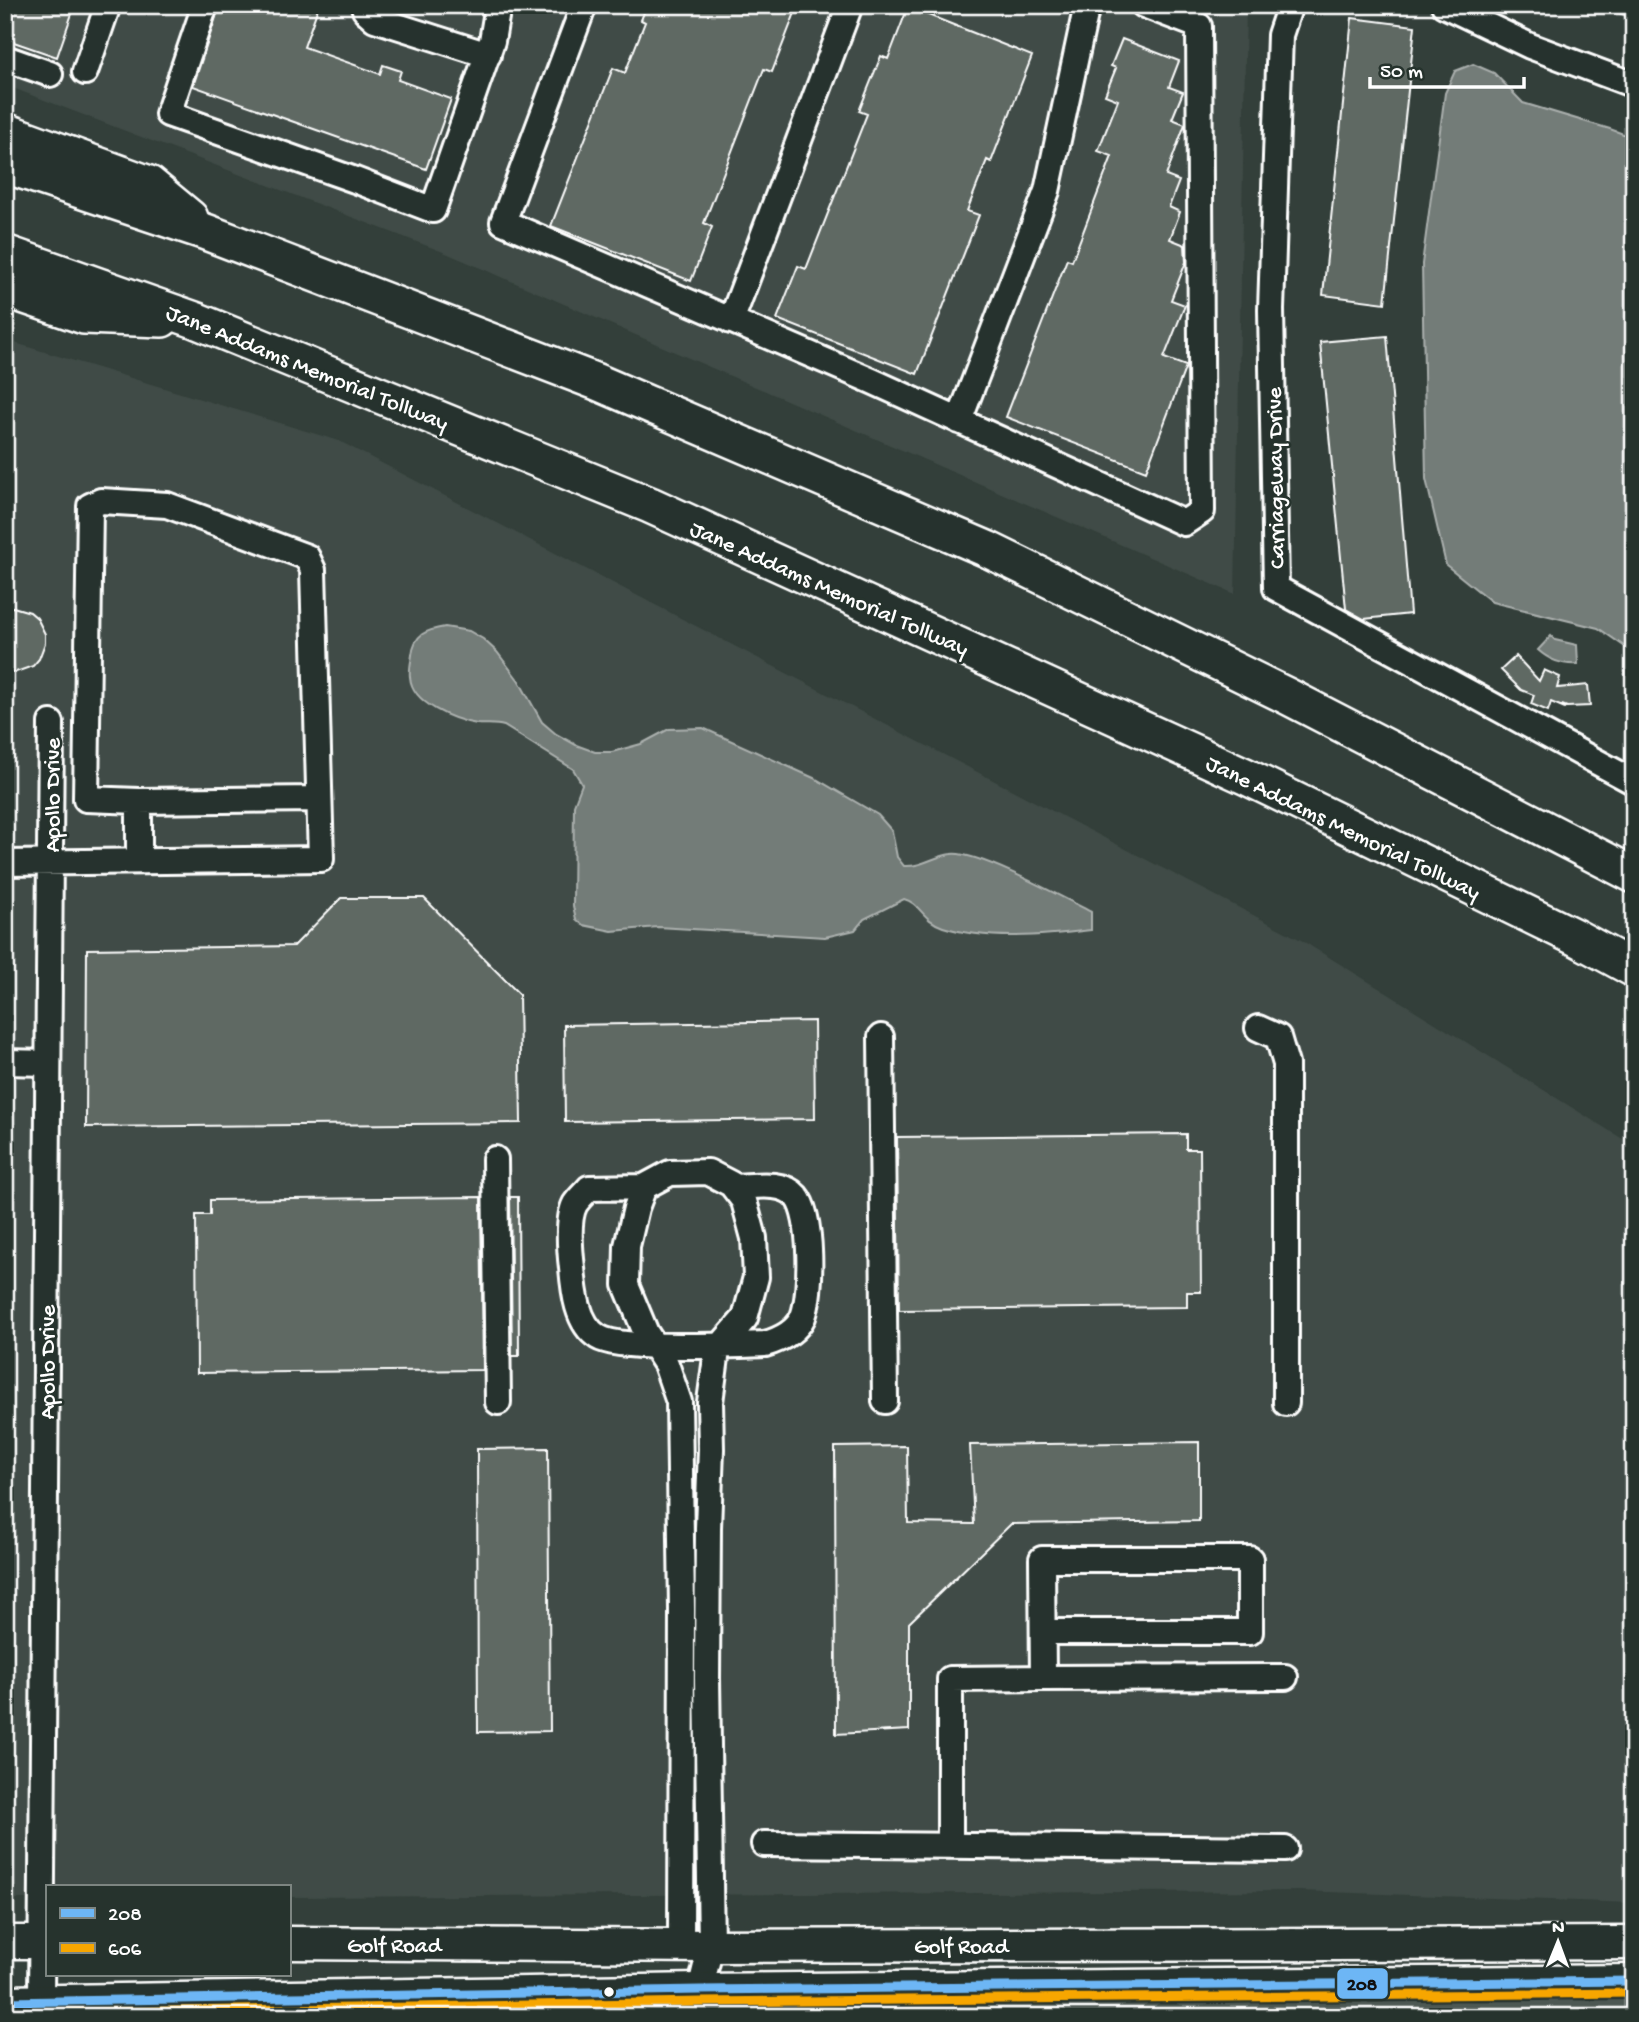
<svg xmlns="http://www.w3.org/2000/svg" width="1639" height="2022" font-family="'Gochi Hand',sans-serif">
	<rect width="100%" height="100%" fill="#333f3a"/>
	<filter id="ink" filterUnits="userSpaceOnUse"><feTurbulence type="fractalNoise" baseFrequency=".0143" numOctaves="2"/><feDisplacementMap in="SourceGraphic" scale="14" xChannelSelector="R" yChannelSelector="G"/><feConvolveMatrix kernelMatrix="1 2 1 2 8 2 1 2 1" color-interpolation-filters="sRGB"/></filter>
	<g filter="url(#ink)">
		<path fill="#404c47" d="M5,5h1241l-11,589 -789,-341 -441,-168z
			M5,340l334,101 962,499 333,206v757l-333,-12 -1012,6v-10h-242v12h-42z"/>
		<path fill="#4d5853" stroke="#a6aca9" stroke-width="2" d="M1634,1981v36h-1629z"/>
		<path fill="#737b78" stroke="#abb0ae" stroke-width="2" d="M1473,64l21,9 29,30 87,26 24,9v515l-36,-25 -106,-26 -46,-37 -20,-86 -4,-215 23,-171 10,-22z
			M445,627l24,4 14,8 14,13 22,29 23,41 14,12 20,11 19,7h17l29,-8 28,-15 34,-1 113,51 62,36 14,16 5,26 7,9c18,1 30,-10 47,-12 25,-4 113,44 140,58v18c-47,6 -103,11 -148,-3 -21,-7 -23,-24 -39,-28l-40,20 -9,11 -30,7 -167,-10 -46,4 -29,-6 -7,-6 -3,-13 1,-101 8,-21 -9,-15 -69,-43c-10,-3 -17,-1 -27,-2 -23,-4 -65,-20 -67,-47 -1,-7 1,-15 2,-22 2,-21 14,-25 33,-28z
			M1551,636l4,4 22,5 1,19c-15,1 -29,-4 -40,-14z"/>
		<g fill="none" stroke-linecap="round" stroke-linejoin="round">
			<path stroke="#abb0ae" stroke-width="6" d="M1604,5l30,12"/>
		</g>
		<path fill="#5f6964" stroke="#fff" stroke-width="2" d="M5,5h70l-18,52 -52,-18z
			M220,5h99l-15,42 76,27 3,-9 18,6 -3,9 53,19 -25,70 -233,-83z
			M647,5h151l-26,67 -8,-3 -60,154 8,4 -21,54 -140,-55 62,-158 12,5 20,-51 -4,-2z
			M908,7l124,49 -41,106 -4,-2 -20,51 12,4 -62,159 -140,-55 21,-53 8,3 61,-155 -8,-3 22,-55 7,3z
			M1352,18l63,8 -30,277 -62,-8z
			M1122,39l57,22 -10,26 14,5 -11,27 13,5 -19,52 13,5 -10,26 11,5 -10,27 15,6 1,17 -15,38 14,5 -21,53 22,8 -40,105 -140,-54 61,-158 5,2 40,-105 -14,-5 20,-51 -13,-5 11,-27 -5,-2z
			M1387,336l23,278 -46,5 -18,-10 -26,-267z
			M13,607l17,5 7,6 8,16v9l-6,16 -6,7 -17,6h-11v-64z
			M1516,656l23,25 5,-11 16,7 -3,11 31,-3 2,21 -23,1 -5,-2 3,3 -14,-6 -3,9 -17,-7 3,-9 -13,-5 -20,-20z
			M341,898h83l95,96 2,129 -435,4 1,-178 207,-3z
			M814,1021l1,98 -250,3 -1,-97z
			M1186,1134v15h14l1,143h-14v15l-288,3 -2,-173z
			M481,1197l2,173 -286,3 -1,-158h14v-15z
			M510,1197h8l1,159h-7z
			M1199,1442v79l-188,3 -102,99v107l-73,4 -1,-287 72,-1 1,77 66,1 -4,-79z
			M548,1448l2,283 -72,1 -1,-283z"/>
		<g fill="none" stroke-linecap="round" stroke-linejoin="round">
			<defs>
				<path id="minor" d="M205,5l-37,109 187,66 78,30 59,-169 6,-36
					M364,5l1,5 10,9 113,36
					M584,5l-81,217 369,159 312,142 18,-12 -3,-485 -55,-21
					M1290,5l-10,30 -9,275 5,278 358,194
					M1444,5l86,41 104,39
					M5,58l45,16
					M85,72l23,-67
					M731,321l119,-316
					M959,421l88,-230 40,-186
					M139,801l180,-2
					M5,863l316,-4 -8,-289 -6,-13 -140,-52 -66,-4 -11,5 -4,293 53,2v60
					M1258,1028l20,9 8,27v339
					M881,1037l4,364
					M5,1062l43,1
					M495,1159l3,243
					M644,1187l-55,1c-4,5 -10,10 -14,16 -8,15 -5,47 -3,64 2,23 5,56 26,69 22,14 135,8 167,7 14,-4 31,-12 38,-27 9,-24 10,-101 -7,-121 -14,-16 -44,-9 -62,-9
					M1043,1678l242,-1
					M764,1844l521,5
					M950,1846v-167l93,-1 -1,-119h208v73h-207
					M681,1946l1,-337 -3,-207 -13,-38 -20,-31 -20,-48 1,-39 9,-38 8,-21 26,-14 38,-1 23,12 13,17 10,37 2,39 -11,41 -28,32 -7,52 1,47 -3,79 -1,150 4,268 -11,44
					M41,2001l10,-1278"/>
				<path id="major" d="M5,1942h42
					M289,1943l422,3 923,-3
					M5,2002l695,-12 934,-9"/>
				<path id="highway" d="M5,131l144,53 41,34
					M5,165l201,67 391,150 390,167 300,147 347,179
					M5,253l190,67 455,185 595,271 330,161 59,32
					M5,289l79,27 78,3"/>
			</defs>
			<use href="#minor" stroke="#fff" stroke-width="30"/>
			<use href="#major" stroke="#fff" stroke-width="37"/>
			<use href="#highway" stroke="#fff" stroke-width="40"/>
			<use href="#minor" stroke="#26332d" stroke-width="24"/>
			<use href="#major" stroke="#26332d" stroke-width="32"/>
			<use href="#highway" stroke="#26332d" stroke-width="35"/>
			<defs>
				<path id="bus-1" d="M5,2002l695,-12 934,-9"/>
				<path id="bus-2" d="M5,2014l695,-12 934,-9"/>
			</defs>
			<use href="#bus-1" stroke="#26332d" stroke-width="14"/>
			<use href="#bus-2" stroke="#26332d" stroke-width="14"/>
			<use href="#bus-1" stroke="#6db6f5" stroke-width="9"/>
			<use href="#bus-2" stroke="#f7a600" stroke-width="9"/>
		</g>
	</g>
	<circle fill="#fff" stroke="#26332d" stroke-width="2.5" cx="609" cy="1992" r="6"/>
	<g text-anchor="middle" stroke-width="5" stroke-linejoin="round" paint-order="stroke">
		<g font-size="23" fill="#fff" stroke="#26332d">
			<text transform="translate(308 366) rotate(22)" y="8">Jane Addams Memorial Tollway</text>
			<text transform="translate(1274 478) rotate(-91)" y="8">Carriageway Drive</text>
			<text transform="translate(830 587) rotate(24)" y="8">Jane Addams Memorial Tollway</text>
			<text transform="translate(51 795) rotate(-90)" y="8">Apollo Drive</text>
			<text transform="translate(1344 826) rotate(26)" y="8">Jane Addams Memorial Tollway</text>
			<text transform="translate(46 1362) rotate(-90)" y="8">Apollo Drive</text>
			<text x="394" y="1952">Golf Road</text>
			<text x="961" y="1953">Golf Road</text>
		</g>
	</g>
	<rect stroke="#26332d" stroke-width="2.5" x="1336" y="1967" width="53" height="33" rx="7" fill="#6db6f5"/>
	<g font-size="19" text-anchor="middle" font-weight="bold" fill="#111">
		<text x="1362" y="1990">208</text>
	</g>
	<rect width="1639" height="2022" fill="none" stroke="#26332d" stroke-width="28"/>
	<rect x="14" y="14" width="1611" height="1994" fill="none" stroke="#fff" stroke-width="2.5" filter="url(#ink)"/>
	<rect x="46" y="1885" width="245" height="91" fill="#26332d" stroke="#7d8581" stroke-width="2"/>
	<rect x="60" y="1908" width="35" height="10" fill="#6db6f5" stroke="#7d8581" stroke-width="2"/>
	<text x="108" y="1920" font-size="21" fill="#ffffff">208</text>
	<rect x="60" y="1943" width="35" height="10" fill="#f7a600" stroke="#7d8581" stroke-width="2"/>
	<text x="108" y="1955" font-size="21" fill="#ffffff">606</text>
	<g transform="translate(1558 1942) rotate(1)" stroke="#26332d" stroke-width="5" paint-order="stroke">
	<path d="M0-5L12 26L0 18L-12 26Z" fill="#ffffff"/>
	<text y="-10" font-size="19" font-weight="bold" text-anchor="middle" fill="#ffffff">N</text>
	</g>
	<path d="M1370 77v10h154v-10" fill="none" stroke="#ffffff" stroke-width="3.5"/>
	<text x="1380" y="77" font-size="21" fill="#ffffff" stroke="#26332d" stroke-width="5" paint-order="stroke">50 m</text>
</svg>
